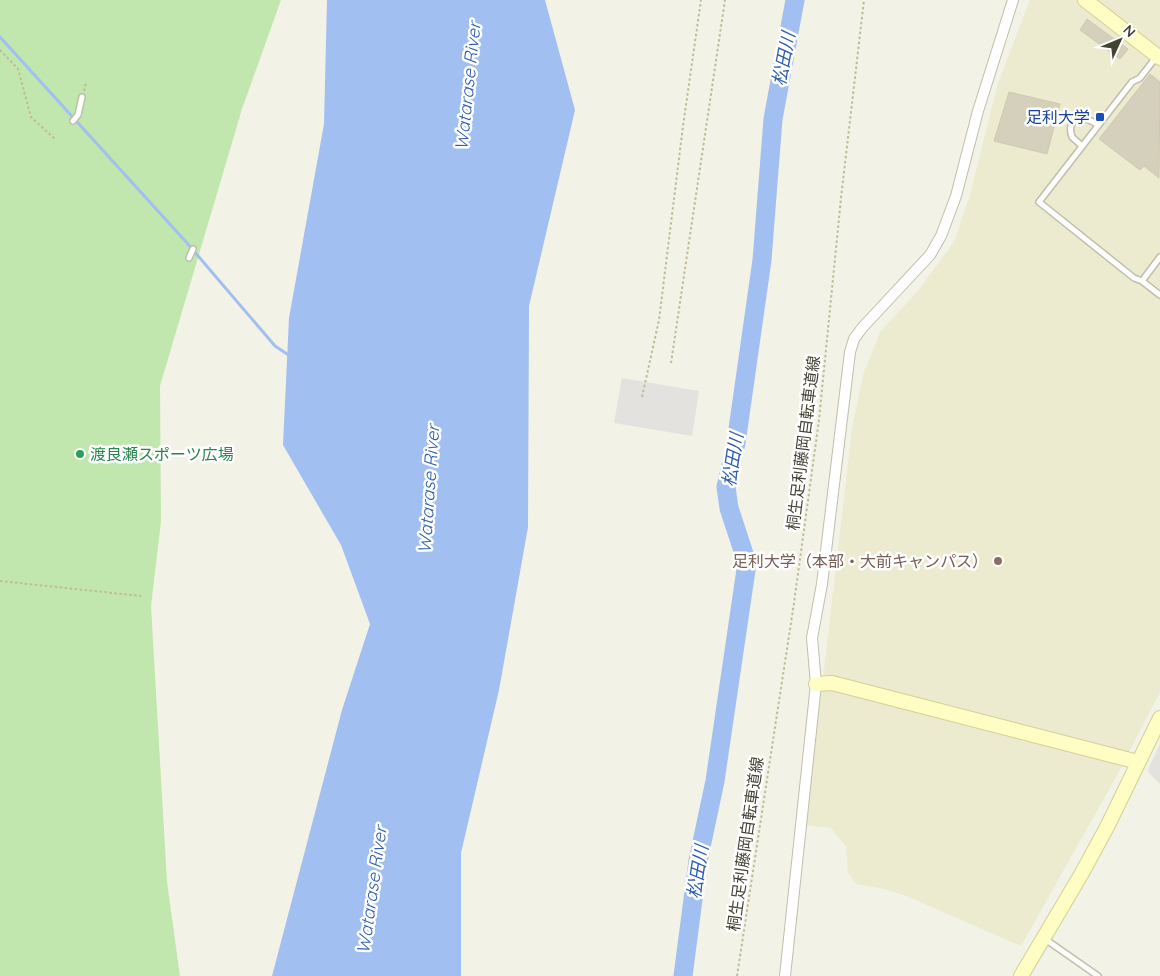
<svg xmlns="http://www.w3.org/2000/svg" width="1160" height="976" font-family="Quicksand,'Noto Sans JP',sans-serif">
	<rect width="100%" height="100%" fill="#f3f2e6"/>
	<path fill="#eceacf" d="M1030,0h130v692l-44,85 -95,169 -117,-51 -19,-6 -29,-5 -8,-11 -2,-27 -15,-18 -25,-3 46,-396 11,-54 17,-43 37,-40 37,-50 16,-47 28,-112z"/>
	<path fill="#c1e7ae" d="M0,0h281l-39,109 -82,277 1,135 -10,85 16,276 13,94h-180z"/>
	<path fill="#e4e2de" d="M622,378l77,13 -7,45 -78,-13z
		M1160,744v40l-12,-12 1,-5z"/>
	<path fill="#a1bff0" d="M327,0h218l30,110 -46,196 -1,221 -29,163 -38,163v123h-189l70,-266 28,-86 -29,-79 -58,-100 6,-127 35,-194z"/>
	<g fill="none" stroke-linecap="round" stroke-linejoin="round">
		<path stroke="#a1bff0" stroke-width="3" d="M0,37l187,206 88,103 15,10"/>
		<path stroke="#a1bff0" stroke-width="19" d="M683,976l15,-115 17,-80 32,-218 -18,-55 -3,-21 10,-44 26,-183 11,-141 22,-119"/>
	</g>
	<path fill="#d4d0bb" stroke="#cfc9ae" d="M1087,19l41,30 -8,10 -40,-29z
		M1150,74l10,8 -1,96 -15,-12 -4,4 -41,-31z
		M1009,92l51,12 -13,50 -53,-13z"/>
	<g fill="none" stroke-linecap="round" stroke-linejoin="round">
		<defs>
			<path id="lane" d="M73,121l5,-6 4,-18
				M1082,146l-10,-9c-7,-21 13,-22 26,-12
				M1160,257l-18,24 18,14
				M189,258l4,-9
				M1142,281l-8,-3 -95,-76 93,-120 8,-4 17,-22
				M1045,939l53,37"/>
			<path id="street" d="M785,976l31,-292 -4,-46 10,-54 28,-232 4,-13 8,-11 68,-73 11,-19 15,-40 22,-85 35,-111"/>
			<path id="secondary" d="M1085,0l75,58
				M816,684l16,-1 306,79
				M1021,976l61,-103 26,-48 52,-107"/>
		</defs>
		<use href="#lane" stroke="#c1beab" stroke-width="8"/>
		<use href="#street" stroke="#c1beab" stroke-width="12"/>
		<use href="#secondary" stroke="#d3d095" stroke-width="16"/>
		<path stroke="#c0ba99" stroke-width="2" stroke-dasharray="2.5 2.5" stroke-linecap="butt" d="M0,50l18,19 13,48 25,23
			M84,91l2,-8
			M671,363l54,-363
			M642,397l17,-77 24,-194 18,-126
			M0,581l141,15
			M737,976l57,-373 25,-183 22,-222 23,-198"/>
		<use href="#lane" stroke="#fff" stroke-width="5"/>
		<use href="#street" stroke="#fff" stroke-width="10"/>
		<use href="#secondary" stroke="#fefdc4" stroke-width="14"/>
	</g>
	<rect fill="#1a4fb4" stroke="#fff" stroke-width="2" x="1095" y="112" width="10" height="10" rx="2.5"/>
	<circle fill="#2e9e5b" stroke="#fff" stroke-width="2" cx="80" cy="454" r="5"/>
	<circle fill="#8d6e63" stroke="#fff" stroke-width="2" cx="998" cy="561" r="5"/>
	<g text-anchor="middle" stroke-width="5" stroke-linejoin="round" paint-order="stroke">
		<g font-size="16" fill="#164399" stroke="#fff" text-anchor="end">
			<text x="1090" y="123">足利大学</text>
		</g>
		<g font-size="16" fill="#454235" stroke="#fff">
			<text transform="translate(803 443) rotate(-83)" y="6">桐生足利藤岡自転車道線</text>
			<text transform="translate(745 844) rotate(-82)" y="6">桐生足利藤岡自転車道線</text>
		</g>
		<g font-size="16" fill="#27864d" stroke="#fff" text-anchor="start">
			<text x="90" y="460">渡良瀬スポーツ広場</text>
		</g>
		<g font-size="16" fill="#785e54" stroke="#fff" text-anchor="end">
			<text x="988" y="567">足利大学（本部・大前キャンパス）</text>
		</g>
		<g font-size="18" font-style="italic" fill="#2e5eb1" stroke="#fff">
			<text transform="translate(784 59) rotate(-79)" y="6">松田川</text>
			<text transform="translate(468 86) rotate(-84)" y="6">Watarase River</text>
			<text transform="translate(733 460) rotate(-81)" y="6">松田川</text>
			<text transform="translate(429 489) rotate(-86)" y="6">Watarase River</text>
			<text transform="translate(698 872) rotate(-81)" y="6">松田川</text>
			<text transform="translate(372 890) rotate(-82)" y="6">Watarase River</text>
		</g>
	</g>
	<g transform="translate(1120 40) rotate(46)" stroke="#ffffff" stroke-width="4" paint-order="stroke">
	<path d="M0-4L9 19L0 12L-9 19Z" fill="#454235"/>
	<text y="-8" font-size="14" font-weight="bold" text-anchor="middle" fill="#454235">N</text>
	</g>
</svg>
